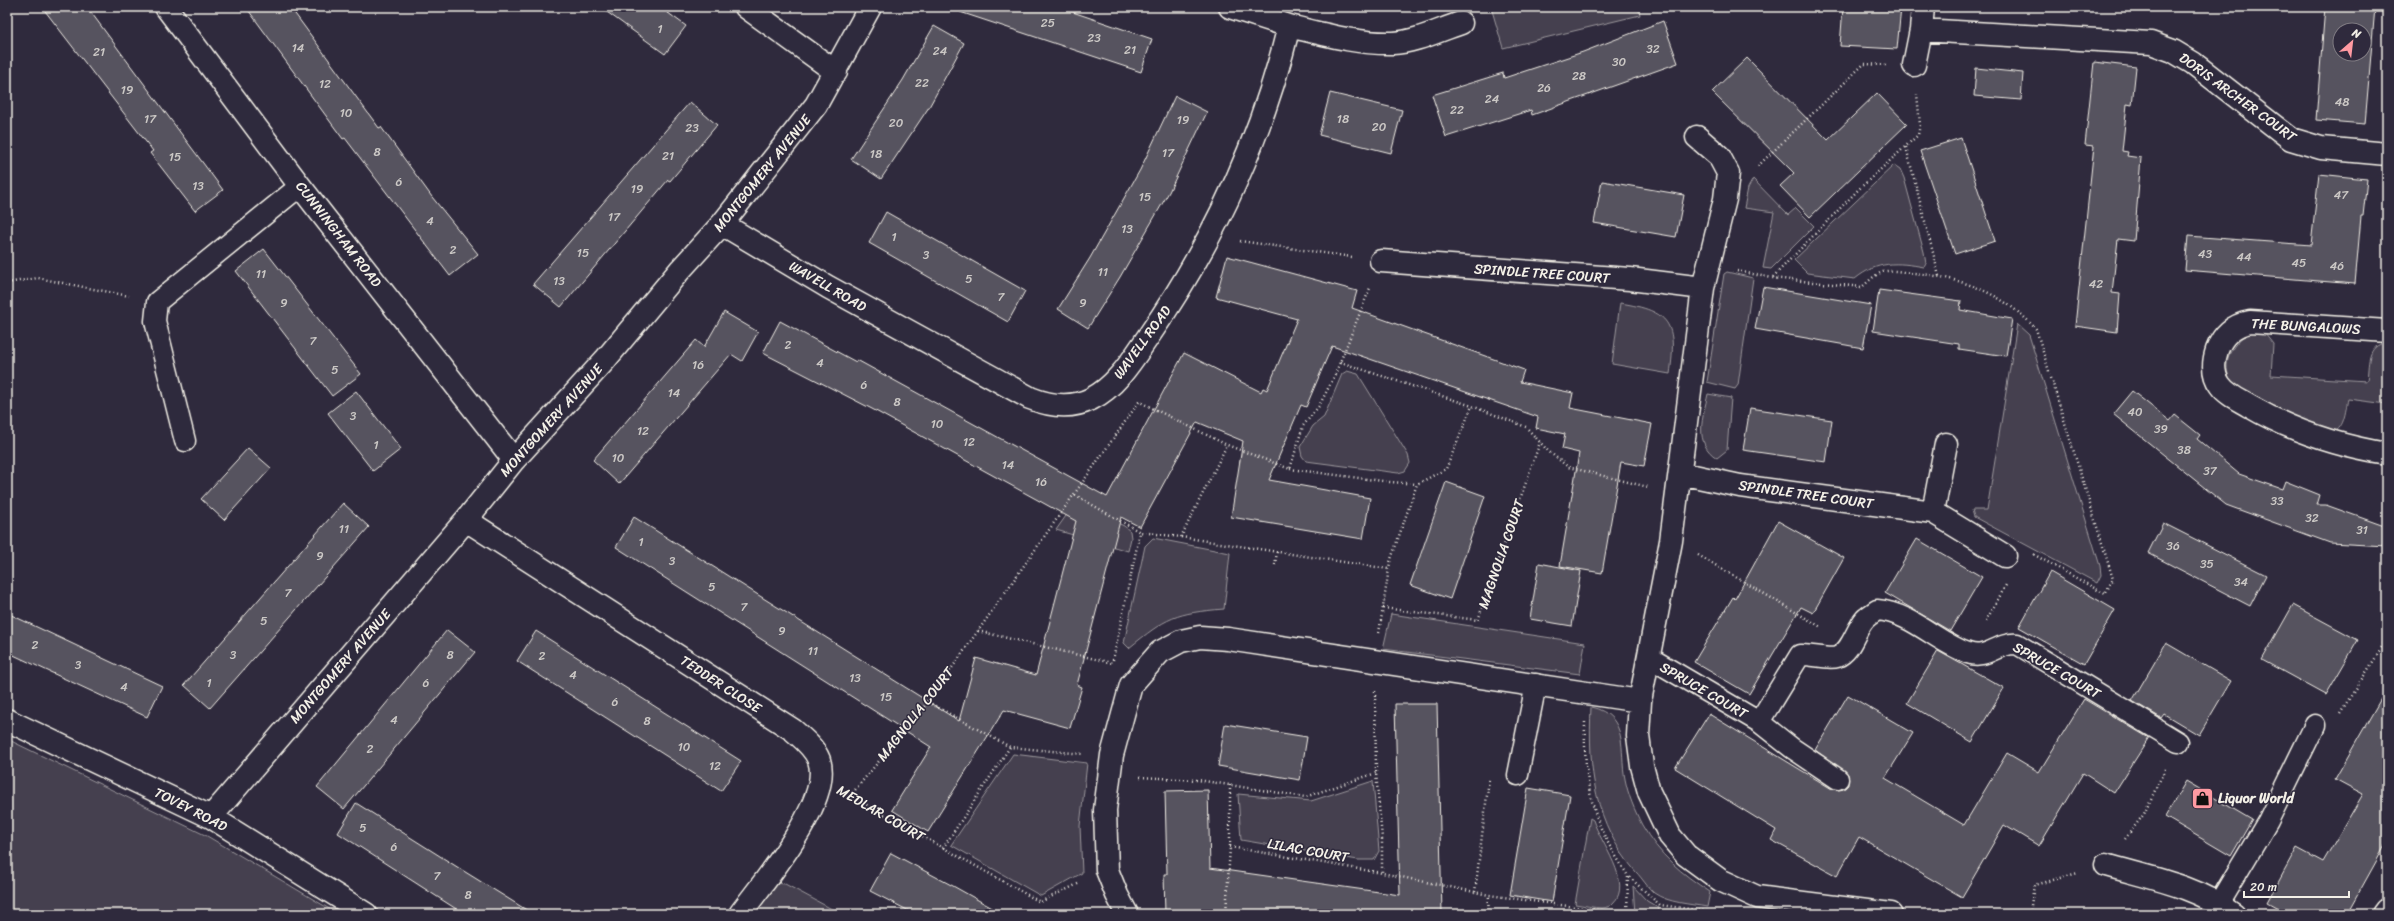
<svg xmlns="http://www.w3.org/2000/svg" width="2394" height="921" font-family="Sriracha,sans-serif">
	<rect width="100%" height="100%" fill="#2f2a3d"/>
	<filter id="ink" filterUnits="userSpaceOnUse"><feTurbulence type="fractalNoise" baseFrequency=".025" numOctaves="2"/><feDisplacementMap in="SourceGraphic" scale="8" xChannelSelector="R" yChannelSelector="G"/><feConvolveMatrix kernelMatrix="1 2 1 2 8 2 1 2 1" color-interpolation-filters="sRGB"/></filter>
	<g filter="url(#ink)">
		<path fill="#454050" stroke="#9c989c" d="M1491,7h147l2,8 -137,33z
			M1894,165l6,4 4,9 20,74 2,12 -2,3c-27,-5 -47,-6 -69,12l-48,-6 -13,-13z
			M1753,179l35,36 8,-7 18,18 -43,43 -8,-1 11,-56 -30,-4 4,-20z
			M1727,272l26,6 -15,107 -3,4 -28,-7 17,-108z
			M1620,303c51,8 57,21 50,71l-58,-10z
			M2017,324l12,11 71,231 1,9 -4,8 -123,-66 -2,-7h15z
			M2255,331l10,3 8,10 -2,31 96,6c2,-15 -1,-37 20,-38v61l-39,-5c-3,12 -3,32 -18,34 -23,-10 -86,-32 -99,-52 -5,-8 -5,-17 -2,-26 6,-12 13,-20 26,-24z
			M1347,371l11,3 50,81 2,8 -5,8 -7,2 -92,-12 -4,-5 -2,-9 13,-21 11,-9 18,-43z
			M1708,394l23,4 -4,52 -10,8c-24,-15 -14,-41 -9,-64z
			M1081,505l43,21 6,5 1,7 -3,13 -72,-21 17,-24z
			M1153,538l77,15 -6,56c-49,4 -57,8 -95,39l-5,-5 21,-97z
			M1391,614l194,29 -5,31 -197,-25z
			M1591,707c39,9 28,44 34,72 3,16 10,32 17,46 17,30 40,49 68,67l-3,15c-16,-3 -39,-4 -53,-14 -6,-5 -12,-15 -18,-21 -42,-49 -48,-103 -45,-165z
			M7,739l200,97 131,78h-331z
			M1013,754l74,9 -7,63 2,47 -41,23 -90,-51z
			M1373,781l6,70 -5,9h-16l-117,-20 -3,-46 73,7z
			M1590,818l3,2c7,22 41,64 20,83 -2,3 -7,5 -11,5 -8,0 -19,-3 -27,-4z
			M773,883l12,1 56,30h-90z
			M1633,886l14,15 12,7 -1,6h-23z"/>
		<path fill="#56525f" stroke="#f4f1e8" fill-rule="evenodd" d="M42,7h45l136,183 -28,21 -45,-58 3,-2z
			M246,7h44l89,121 2,-1 51,70 46,57 -28,22 -105,-138 -2,1z
			M600,7h60l26,19 -21,28z
			M961,7h97l94,32 -11,33 -181,-60z
			M1843,7h58l-4,42 -57,-3z
			M2325,7h50l-10,117 -49,-4zM2340,30h24v24h-24z
			M1663,21l15,42 -146,52 -1,-5 -85,27 -14,-42 71,-22 1,5 79,-26z
			M934,26l30,17 -35,64 -48,72 -30,-20 52,-79z
			M1747,58l81,82 49,-47 30,31 -97,93 -30,-31 14,-13 -82,-81z
			M2094,62l42,5 -4,38 -5,-1 -5,47 6,1 -1,4 14,2 -7,83 -16,-2 -6,54 8,1 -3,38 -42,-6 19,-180 -9,-1z
			M1976,68l47,5 -2,27 -47,-4z
			M1330,93l72,17 -11,43 -72,-18z
			M1175,96l32,16 -38,80 -49,85 -32,51 -30,-19 32,-51 50,-88z
			M690,102l27,23 -47,56 -2,-1 -107,127 -28,-23z
			M1961,138l34,103 -40,13 -35,-103z
			M2319,174l48,5 -4,37h-2l-6,68 -170,-14 3,-34 123,9z
			M1602,181l82,14 -8,42 -82,-14z
			M886,212l139,79 -17,31 -139,-79z
			M264,249l97,125 -29,22 -96,-125z
			M1227,256l130,35 -5,17 172,62 -4,12 53,11 -3,15 82,16 -8,42 -23,-4 -19,111 -42,-7 19,-113 -17,-4 3,-15 -29,-6 2,-11 -206,-71 -26,61 -5,-2 -32,75 101,18 -7,41 -132,-22 12,-76 -46,-19 -57,105 -19,-10 -44,168 5,2 -12,41 -66,-18 -76,122 -36,-22 39,-63 -315,-200 18,-30 325,204 17,-63 60,17 40,-154 -204,-112 -109,-56 17,-32 76,41 1,-2 250,137 77,-144 77,39 2,-4 4,2 30,-71 -81,-22z
			M1763,287l108,18 -8,43 -108,-19z
			M1879,290l82,11 -1,9 52,9 -6,37 -47,-7v-5l-86,-13z
			M724,312l34,20 -16,29 -11,-7 -112,130 -26,-24 103,-120 8,7z
			M356,391l45,58 -28,22 -45,-58z
			M2132,391l38,30 5,-6 25,20 -3,4 42,35 43,15 3,-8 35,14 -3,10h9l61,22v19l-57,-3 -104,-38 -113,-91z
			M1750,408l82,12 -6,42 -83,-12z
			M248,448l23,20 -47,52 -23,-21z
			M1446,482l39,14 -35,103 -40,-14z
			M343,503l26,24 -159,181 -26,-23z
			M1778,521l66,37 -31,55 -12,-6 -52,87 -55,-32 39,-65 2,2z
			M2163,523l103,52 -16,31 -102,-53z
			M1917,539l65,38 -32,54 -65,-38z
			M1539,563l42,8 -9,55 -42,-7z
			M2050,572l65,38 -31,54 -65,-37z
			M2293,605l65,35 -32,55 -64,-35z
			M7,613l155,73 -15,31 -140,-65z
			M447,630l28,22 -131,157 -27,-22z
			M536,631l205,130 -20,30 -204,-130z
			M2166,643l65,38 -32,54 -35,-21 -3,4 -29,-17z
			M1938,651l66,37 -32,54 -65,-39z
			M2387,688v154l-40,72h-60l-20,-11 30,-55 26,14 40,-68 -28,-15z
			M1848,695l65,38 -28,45 79,47 43,-72 32,19 45,-73 65,39 -35,55 -31,-20 -44,73 -35,-21 -42,72 -103,-60 -22,39 -66,-36 5,-10 -101,-62 34,-54 123,75h11l5,-4v-11l-33,-24z
			M1395,704h42l5,210h-277l-1,-40h3l-2,-83 43,-1 2,78 190,27z
			M1225,724l82,13 -7,43 -82,-14z
			M2186,781l66,39 -21,36 -66,-39z
			M1528,788l42,7 -18,107 -42,-7z
			M356,803l106,67 71,44h-69l-126,-81z
			M891,853l62,33 50,28h-88l-45,-23z"/>
		<g fill="none" stroke-linecap="round" stroke-linejoin="round">
			<defs>
				<path id="lane" d="M185,441l-30,-120 2,-19 143,-116
					M1650,658l109,64 41,-67c11,-1 28,5 37,2 15,-6 18,-27 28,-38 3,-3 8,-6 12,-9 35,3 59,32 91,43 19,7 30,-11 49,-9l161,98
					M1759,722l33,26 46,31
					M1518,775l18,-91
					M2219,903l49,-82 47,-96"/>
				<path id="street" d="M166,7l134,179 214,274
					M746,7l90,65
					M1923,7l-2,23 230,13 22,8 20,12 98,76 30,9 66,6
					M1289,26c34,8 68,18 104,17 23,-1 46,-13 68,-20
					M1914,65l7,-35
					M1697,137l22,19 9,17 -3,26 -22,89 -32,253 -31,160 -2,35 4,30 7,26 21,44 16,19 34,25 37,17 134,17
					M722,224l106,63 202,111c20,8 41,11 61,1 25,-12 42,-40 57,-62 65,-94 114,-200 141,-311l-59,-19
					M1381,261l249,18 73,9
					M2387,331l-137,-9c-16,3 -27,12 -33,28 -4,12 -5,24 3,35 7,10 19,15 29,21 43,25 89,40 138,48
					M1680,473l60,13 193,26 13,-68
					M1933,512l72,44
					M466,520l327,210c9,8 21,17 26,30 14,41 -55,121 -79,154
					M7,720l204,97 155,97
					M211,817l255,-297 48,-60 91,-100 75,-90 42,-46 94,-119 54,-98
					M2106,865c44,13 91,21 128,49
					M1127,914l-10,-19 -10,-25 -2,-60 7,-55 19,-70 29,-33 21,-11 19,-4 28,2 412,62
					M2384,914l3,-4"/>
			</defs>
			<use href="#lane" stroke="#f4f1e8" stroke-width="23"/>
			<use href="#street" stroke="#f4f1e8" stroke-width="25"/>
			<path stroke="#f4f1e8" stroke-width="2.5" stroke-dasharray="1 3" stroke-linecap="butt" d="M1906,147l33,129
				M1758,166l106,-102 22,1
				M1240,241l112,16
				M1737,271l35,7 90,9c7,-6 15,-15 25,-16 9,-1 19,2 27,2 49,5 89,20 122,56l77,250 -8,15 -72,-40
				M1773,277l85,-87 60,-55 2,-10 -3,-31
				M7,283l31,-5 91,18
				M1340,362l132,44 54,21 22,24 20,16 80,20
				M1138,401l89,44 63,24 13,-43 16,-20 15,-29 36,-89
				M1290,469l100,13 27,2
				M1075,495l65,37 41,5 46,-92
				M1181,537l208,32
				M1698,555l123,72
				M1275,565l2,-13
				M1383,608l95,12 62,-178
				M1986,621l20,-36
				M978,631l134,32
				M1379,633l11,-71 27,-78 29,-15 26,-63
				M1113,660l27,-128
				M1375,691l1,82 6,65v35
				M928,702l82,45
				M2340,713l47,-73
				M1585,722c-1,38 2,76 18,111 7,15 17,29 25,43
				M1140,777l58,3 107,17 71,-24
				M849,795l191,107 40,-19
				M850,796l78,-94 211,-300
				M2125,839l19,-25 22,-47
				M1230,847l152,26 107,22 136,19
				M943,848l67,-101 73,7
				M1475,892l14,-113
				M1226,914l4,-67v-63
				M1488,914l1,-19
				M1627,914l1,-38 32,29 58,8
				M2030,914l4,-29 44,-12"/>
			<use href="#lane" stroke="#2f2a3d" stroke-width="20"/>
			<use href="#street" stroke="#2f2a3d" stroke-width="22"/>
		</g>
	</g>
	<defs>
		<symbol id="shop-square" viewBox="-11 -11 22 22"><rect x="-9" y="-9" width="18" height="18" rx="4" fill="#ff9aa2" stroke="#2f2a3d"/><path d="M-5-2.5h2.3a2.7 3.5 0 0 1 5.4 0H5L5.5 6h-11ZM-1.5-2.5h3a1.5 2.3 0 0 0-3 0Z" fill="#111"/></symbol>
	</defs>
	<g fill-rule="evenodd">
		<use href="#shop-square" x="2190" y="786" width="25" height="25"/>
	</g>
	<g text-anchor="middle" stroke-width="3" stroke-linejoin="round" paint-order="stroke">
		<g font-size="12" fill="#ccc9c6">
			<text x="1048" y="27">25</text>
			<text x="660" y="33">1</text>
			<text x="1094" y="42">23</text>
			<text x="298" y="52">14</text>
			<text x="1653" y="53">32</text>
			<text x="1130" y="54">21</text>
			<text x="940" y="55">24</text>
			<text x="99" y="56">21</text>
			<text x="1619" y="66">30</text>
			<text x="1579" y="80">28</text>
			<text x="922" y="87">22</text>
			<text x="325" y="88">12</text>
			<text x="1544" y="92">26</text>
			<text x="127" y="94">19</text>
			<text x="1492" y="103">24</text>
			<text x="2342" y="106">48</text>
			<text x="1457" y="114">22</text>
			<text x="346" y="117">10</text>
			<text x="150" y="123">17</text>
			<text x="1343" y="123">18</text>
			<text x="1183" y="124">19</text>
			<text x="896" y="127">20</text>
			<text x="1379" y="131">20</text>
			<text x="692" y="132">23</text>
			<text x="377" y="156">8</text>
			<text x="1168" y="157">17</text>
			<text x="876" y="158">18</text>
			<text x="668" y="160">21</text>
			<text x="175" y="161">15</text>
			<text x="399" y="186">6</text>
			<text x="198" y="190">13</text>
			<text x="637" y="193">19</text>
			<text x="2341" y="199">47</text>
			<text x="1145" y="201">15</text>
			<text x="614" y="221">17</text>
			<text x="430" y="225">4</text>
			<text x="1127" y="233">13</text>
			<text x="894" y="241">1</text>
			<text x="453" y="254">2</text>
			<text x="583" y="257">15</text>
			<text x="2205" y="258">43</text>
			<text x="926" y="259">3</text>
			<text x="2244" y="261">44</text>
			<text x="2299" y="267">45</text>
			<text x="2337" y="270">46</text>
			<text x="1103" y="276">11</text>
			<text x="261" y="278">11</text>
			<text x="969" y="283">5</text>
			<text x="559" y="285">13</text>
			<text x="2096" y="288">42</text>
			<text x="1001" y="301">7</text>
			<text x="284" y="307">9</text>
			<text x="1083" y="307">9</text>
			<text x="313" y="345">7</text>
			<text x="788" y="349">2</text>
			<text x="820" y="367">4</text>
			<text x="698" y="369">16</text>
			<text x="335" y="374">5</text>
			<text x="864" y="389">6</text>
			<text x="674" y="397">14</text>
			<text x="897" y="406">8</text>
			<text x="2135" y="416">40</text>
			<text x="353" y="420">3</text>
			<text x="937" y="428">10</text>
			<text x="2161" y="433">39</text>
			<text x="643" y="435">12</text>
			<text x="969" y="446">12</text>
			<text x="376" y="449">1</text>
			<text x="2184" y="454">38</text>
			<text x="618" y="462">10</text>
			<text x="1008" y="469">14</text>
			<text x="2210" y="475">37</text>
			<text x="1041" y="486">16</text>
			<text x="2277" y="505">33</text>
			<text x="2312" y="522">32</text>
			<text x="344" y="533">11</text>
			<text x="2362" y="534">31</text>
			<text x="641" y="546">1</text>
			<text x="2173" y="550">36</text>
			<text x="320" y="560">9</text>
			<text x="672" y="565">3</text>
			<text x="2207" y="568">35</text>
			<text x="2241" y="586">34</text>
			<text x="712" y="591">5</text>
			<text x="288" y="597">7</text>
			<text x="744" y="611">7</text>
			<text x="264" y="625">5</text>
			<text x="782" y="635">9</text>
			<text x="35" y="649">2</text>
			<text x="813" y="655">11</text>
			<text x="233" y="659">3</text>
			<text x="450" y="659">8</text>
			<text x="542" y="660">2</text>
			<text x="78" y="669">3</text>
			<text x="573" y="679">4</text>
			<text x="855" y="682">13</text>
			<text x="209" y="687">1</text>
			<text x="426" y="687">6</text>
			<text x="124" y="691">4</text>
			<text x="886" y="701">15</text>
			<text x="615" y="706">6</text>
			<text x="394" y="724">4</text>
			<text x="647" y="725">8</text>
			<text x="684" y="751">10</text>
			<text x="370" y="753">2</text>
			<text x="715" y="770">12</text>
			<text x="363" y="832">5</text>
			<text x="394" y="851">6</text>
			<text x="437" y="880">7</text>
			<text x="468" y="899">8</text>
		</g>
		<g font-size="14" fill="#f4f1e8" stroke="#2f2a3d">
			<text transform="translate(2238 97) rotate(36)" y="5">DORIS ARCHER COURT</text>
			<text transform="translate(762 173) rotate(-51)" y="5">MONTGOMERY AVENUE</text>
			<text transform="translate(339 234) rotate(52)" y="5">CUNNINGHAM ROAD</text>
			<text transform="translate(1542 273) rotate(4)" y="5">SPINDLE TREE COURT</text>
			<text transform="translate(828 286) rotate(30)" y="5">WAVELL ROAD</text>
			<text transform="translate(2306 326) rotate(3)" y="5">THE BUNGALOWS</text>
			<text transform="translate(1142 342) rotate(-54)" y="5">WAVELL ROAD</text>
			<text transform="translate(551 420) rotate(-48)" y="5">MONTGOMERY AVENUE</text>
			<text transform="translate(1806 494) rotate(8)" y="5">SPINDLE TREE COURT</text>
			<text transform="translate(1501 554) rotate(-71)" y="5">MAGNOLIA COURT</text>
			<text transform="translate(340 666) rotate(-49)" y="5">MONTGOMERY AVENUE</text>
			<text transform="translate(2057 670) rotate(30)" y="5">SPRUCE COURT</text>
			<text transform="translate(721 684) rotate(33)" y="5">TEDDER CLOSE</text>
			<text transform="translate(1704 690) rotate(30)" y="5">SPRUCE COURT</text>
			<text transform="translate(915 714) rotate(-52)" y="5">MAGNOLIA COURT</text>
			<text transform="translate(191 809) rotate(27)" y="5">TOVEY ROAD</text>
			<text transform="translate(881 813) rotate(30)" y="5">MEDLAR COURT</text>
			<text transform="translate(1308 850) rotate(10)" y="5">LILAC COURT</text>
		</g>
		<g font-size="14" font-weight="bold" fill="#f4f1e8" stroke="#2f2a3d" text-anchor="start">
			<text x="2218" y="803">Liquor World</text>
		</g>
	</g>
	<rect width="2394" height="921" fill="none" stroke="#2f2a3d" stroke-width="24"/>
	<rect x="12" y="12" width="2370" height="897" fill="none" stroke="#f4f1e8" stroke-width="1.5" filter="url(#ink)"/>
	<g transform="translate(2352 42) rotate(28)"><circle r="19" fill="#2f2a3d" stroke="#7e7a81"/>
	<path d="M0-3L7 15L0 10L-7 15Z" fill="#ff9aa2"/>
	<text y="-6" font-size="11" font-weight="bold" text-anchor="middle" fill="#f4f1e8">N</text>
	</g>
	<path d="M2244 891v6h105v-6" fill="none" stroke="#f4f1e8" stroke-width="2"/>
	<text x="2250" y="891" font-size="12" fill="#f4f1e8" stroke="#2f2a3d" stroke-width="3" paint-order="stroke">20 m</text>
</svg>
